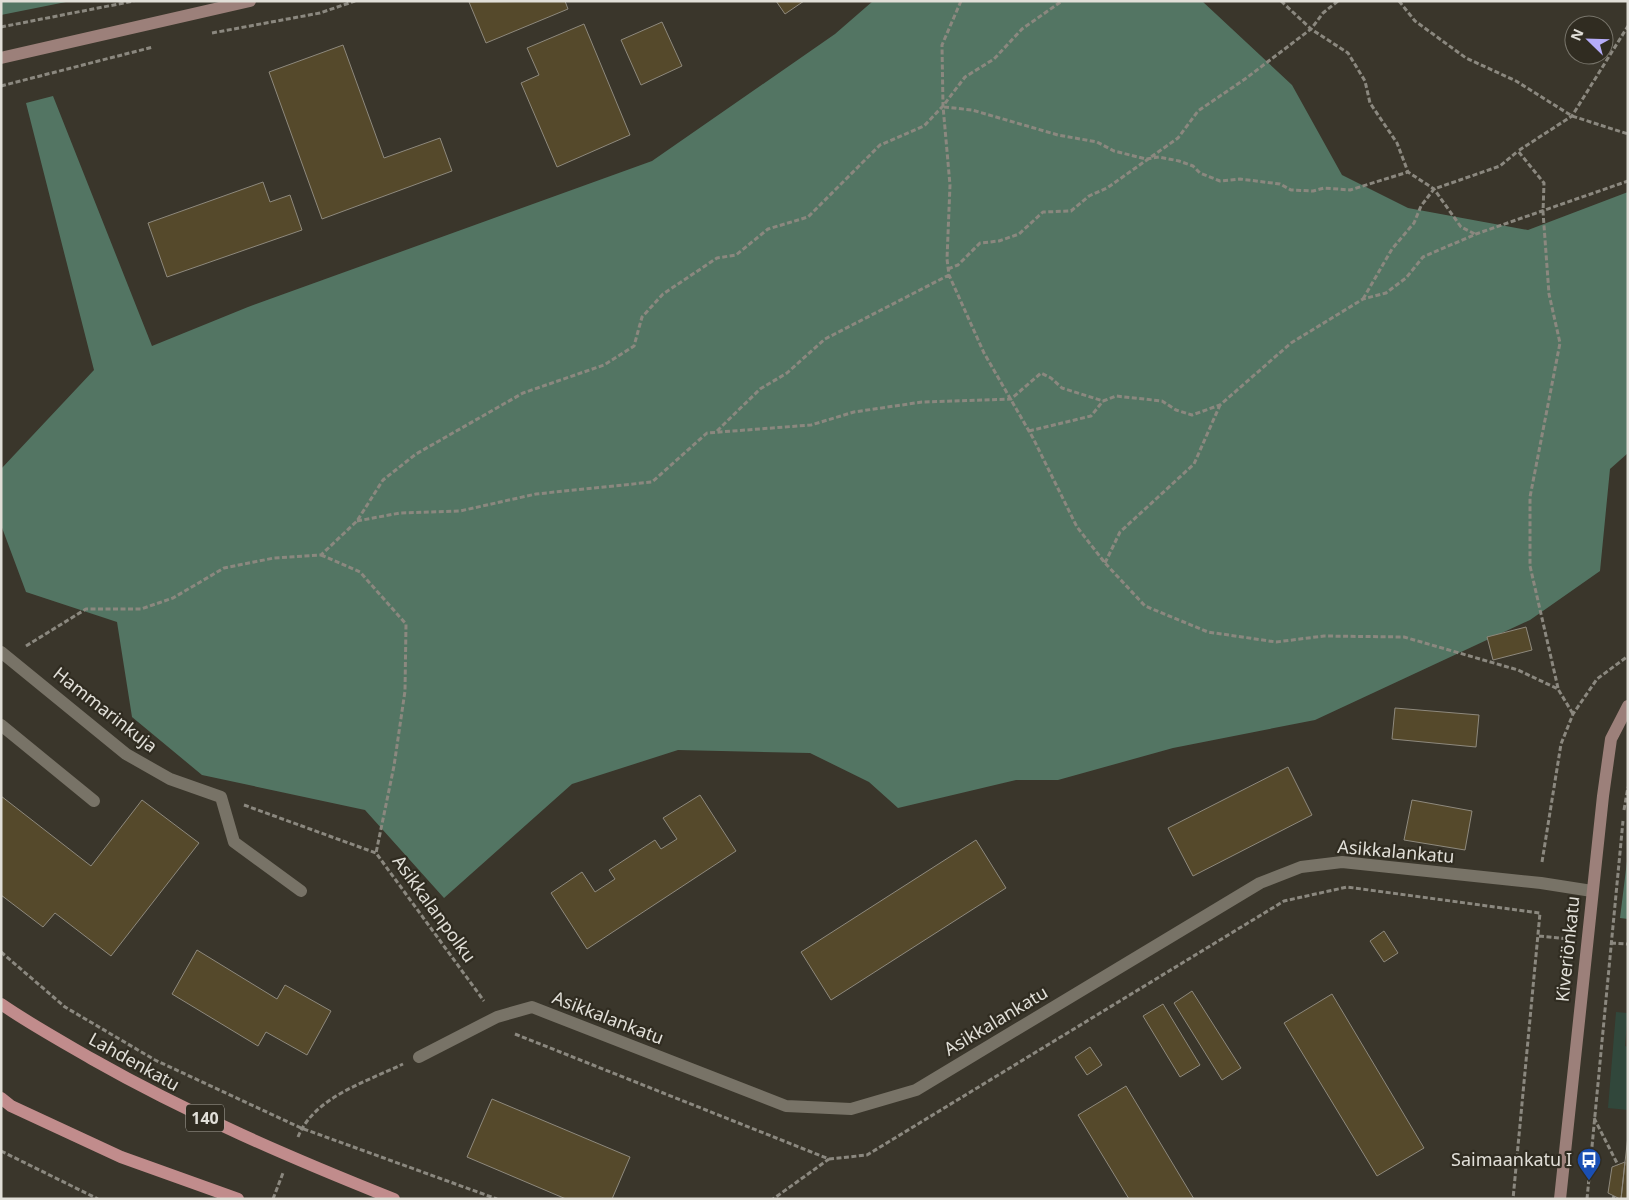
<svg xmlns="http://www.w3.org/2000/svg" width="1629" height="1200" font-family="'Noto Sans',sans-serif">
	<rect width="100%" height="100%" fill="#3a362b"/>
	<path fill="#31473b" d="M1616,1012l12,1 -3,33 3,1v63l-20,-2z"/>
	<path fill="#537563" d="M1,1h70l-70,14z
		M873,1h329l90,84 50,90 66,33 120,22 100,-38v261l-18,16 -10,102 -70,49 -215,100 -142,28 -115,32h-42l-118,28 -29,-26 -59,-29 -132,-3 -106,34 -128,114 -79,-88 -163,-35 -70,-58 -15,-95 -91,-30 -25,-67v-56l93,-99 -68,-267 27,-7 99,250 96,-39 404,-146 183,-127z
		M1628,853v66l-8,-1z"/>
	<path fill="#55492b" stroke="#8e897d" d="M565,1l3,8 -82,34 -17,-41z
		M776,1h28l-19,13z
		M662,22l20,44 -41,19 -20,-45z
		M584,24l46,111 -73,32 -36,-84 18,-8 -12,-27z
		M343,45l41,113 56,-20 12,33 -130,48 -53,-147z
		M263,182l7,20 20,-7 12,35 -135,47 -19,-54z
		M1526,627l6,23 -39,10 -6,-23z
		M1395,708l84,7 -3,32 -84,-8z
		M1288,767l24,48 -119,61 -25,-48z
		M700,795l36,56 -149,98 -36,-56 31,-21 13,20 20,-13 -6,-9 46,-30 6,9 16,-10 -14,-21z
		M1,796l90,70 51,-66 57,43 -88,113 -56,-43 -12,14 -42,-32z
		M1412,800l60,11 -7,39 -61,-10z
		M976,840l30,48 -175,112 -30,-48z
		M1384,931l14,22 -14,9 -14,-21z
		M197,950l80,49 8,-14 46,26 -24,44 -41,-23 -8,14 -86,-52z
		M1192,991l49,77 -19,12 -48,-77z
		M1332,994l92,154 -47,28 -93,-153z
		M1163,1004l37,61 -20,12 -37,-61z
		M1090,1047l12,18 -15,10 -12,-18z
		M1126,1086l68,113h-65l-51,-84z
		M492,1099l138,58 -18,42h-46l-99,-42z
		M1628,1136v63h-7l4,-37z
		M1625,1162l-4,37h-1l-12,-6 4,-26z"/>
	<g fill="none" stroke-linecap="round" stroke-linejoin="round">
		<path stroke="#8b887f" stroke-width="3" stroke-dasharray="5 2.5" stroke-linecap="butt" d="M961,1l-19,44 1,61 7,79 -3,74 2,16 35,78 49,85 44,89 28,36 40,43 63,26 68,10 48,-6 80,1 114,33 40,19 15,25
			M1281,1l30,28 37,24 17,28 5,22 27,40 11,29 26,17 27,38 14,7
			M1399,1l16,20 51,37 50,23 56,35 56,18
			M1,27l133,-26
			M212,33l108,-20 35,-12
			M1,86l152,-39
			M944,107l28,3 86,25 39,7 17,9 32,8 13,-2 20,4 14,5 7,7 20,8 20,-2 40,5 11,6 22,1 11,-3 26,2 58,-18
			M948,269l10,-4 22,-22 19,-2 20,-7 24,-22 28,-1 18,-15 18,-8 71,-50 20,-27 47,-32 66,-50 12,-16 15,-12
			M1363,299l29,-50 22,-26 7,-17 13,-17 66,-23 18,-15
			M717,431l43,-42 27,-16 38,-34 124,-64
			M1029,431l62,-15 12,-15
			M357,521l43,-8 60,-2 76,-17 116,-12 55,-49 104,-8 43,-13 68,-10 89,-3 30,-26 10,5 11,10 41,13 13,-5 46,5 14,9 16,5 28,-10 71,-62 72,-44 23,-6 20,-15 17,-21 53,-23 152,-53
			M321,555l39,17 46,52 -1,67 -11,75 -18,87
			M1105,563l15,-31 74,-68 26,-59
			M26,646l60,-37h55l32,-11 51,-30 50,-10 47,-3 36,-34 26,-41 33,-26 107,-61 81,-28 30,-19 8,-29 21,-23 54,-36 19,-3 32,-26 40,-12 72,-72 44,-19 19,-20 22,-29 29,-18 28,-30 40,-28
			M1558,688l-28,-122v-69l30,-154 -11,-49 -6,-82 1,-29 -26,-32 54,-35 56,-90
			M244,805l132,48 108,148
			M1624,810l4,-23
			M1542,862l19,-118 12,-30 24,-35 31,-23
			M1539,936l29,3
			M1611,943l17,1
			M1,952l64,55 90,53 146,68 196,71
			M515,1034l314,125 -56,40
			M1594,1118l24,47
			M298,1137c16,-40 68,-55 105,-73
			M1,1151l97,48
			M829,1159l38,-4 417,-254 63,-14 193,26 -27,286
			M273,1199l10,-26
			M1587,1199l36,-378
			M1613,1199l1,-3"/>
		<path stroke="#787367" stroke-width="12" d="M1,652l125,102 44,25 51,18 13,45 67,49
			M1,725l93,76"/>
		<path stroke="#787367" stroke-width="12" d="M419,1057l78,-40 35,-10 254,99 65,3 65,-19 344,-207 41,-16 41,-5 199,21 51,8"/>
		<path stroke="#9c807a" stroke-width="12" d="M1,58l249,-57
			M1560,1199l43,-403 8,-57 17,-33"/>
		<path stroke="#c18c8c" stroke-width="12" d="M1,1004c29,20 60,37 91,55 97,55 199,99 302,140
			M1,1098l10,8 110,51 117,42"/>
	</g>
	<defs>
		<symbol id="bus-pin" viewBox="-11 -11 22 30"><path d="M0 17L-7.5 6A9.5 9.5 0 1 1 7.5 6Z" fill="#1a4fb4" stroke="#302c21"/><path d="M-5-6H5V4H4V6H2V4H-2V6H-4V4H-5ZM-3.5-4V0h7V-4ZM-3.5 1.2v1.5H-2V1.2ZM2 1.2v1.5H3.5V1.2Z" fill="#fff"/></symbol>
	</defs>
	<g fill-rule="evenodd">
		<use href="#bus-pin" x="1575" y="1146" width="28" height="38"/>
	</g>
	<g text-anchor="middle" stroke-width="4.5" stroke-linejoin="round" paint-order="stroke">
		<rect fill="#302c21" stroke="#aca9a1" stroke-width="1" x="186" y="1104.5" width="38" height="27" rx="4"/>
		<g font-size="16" font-weight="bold" fill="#e1dfd8">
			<text x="205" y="1124">140</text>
		</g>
		<g font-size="18" fill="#e1dfd8" stroke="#302c21">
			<text transform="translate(105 710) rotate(38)" y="6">Hammarinkuja</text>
			<text transform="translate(1396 852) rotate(5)" y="6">Asikkalankatu</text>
			<text transform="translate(434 909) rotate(54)" y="6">Asikkalanpolku</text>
			<text transform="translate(1568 949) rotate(-84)" y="6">Kiveriönkatu</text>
			<text transform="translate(608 1018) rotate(21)" y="6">Asikkalankatu</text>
			<text transform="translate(996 1021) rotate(-31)" y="6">Asikkalankatu</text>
			<text transform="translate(134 1062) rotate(29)" y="6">Lahdenkatu</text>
		</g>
		<g font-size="18" fill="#e1dfd8" stroke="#302c21" text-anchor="end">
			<text x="1572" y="1166">Saimaankatu I</text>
		</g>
	</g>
	<rect width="1629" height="1200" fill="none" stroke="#e1dfd8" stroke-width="5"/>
	<g transform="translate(1589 40) rotate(293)"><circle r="24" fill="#302c21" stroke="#77746a"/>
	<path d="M0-4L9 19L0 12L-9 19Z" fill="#b5acf8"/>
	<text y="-8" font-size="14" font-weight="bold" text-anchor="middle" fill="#e1dfd8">N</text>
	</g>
</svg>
